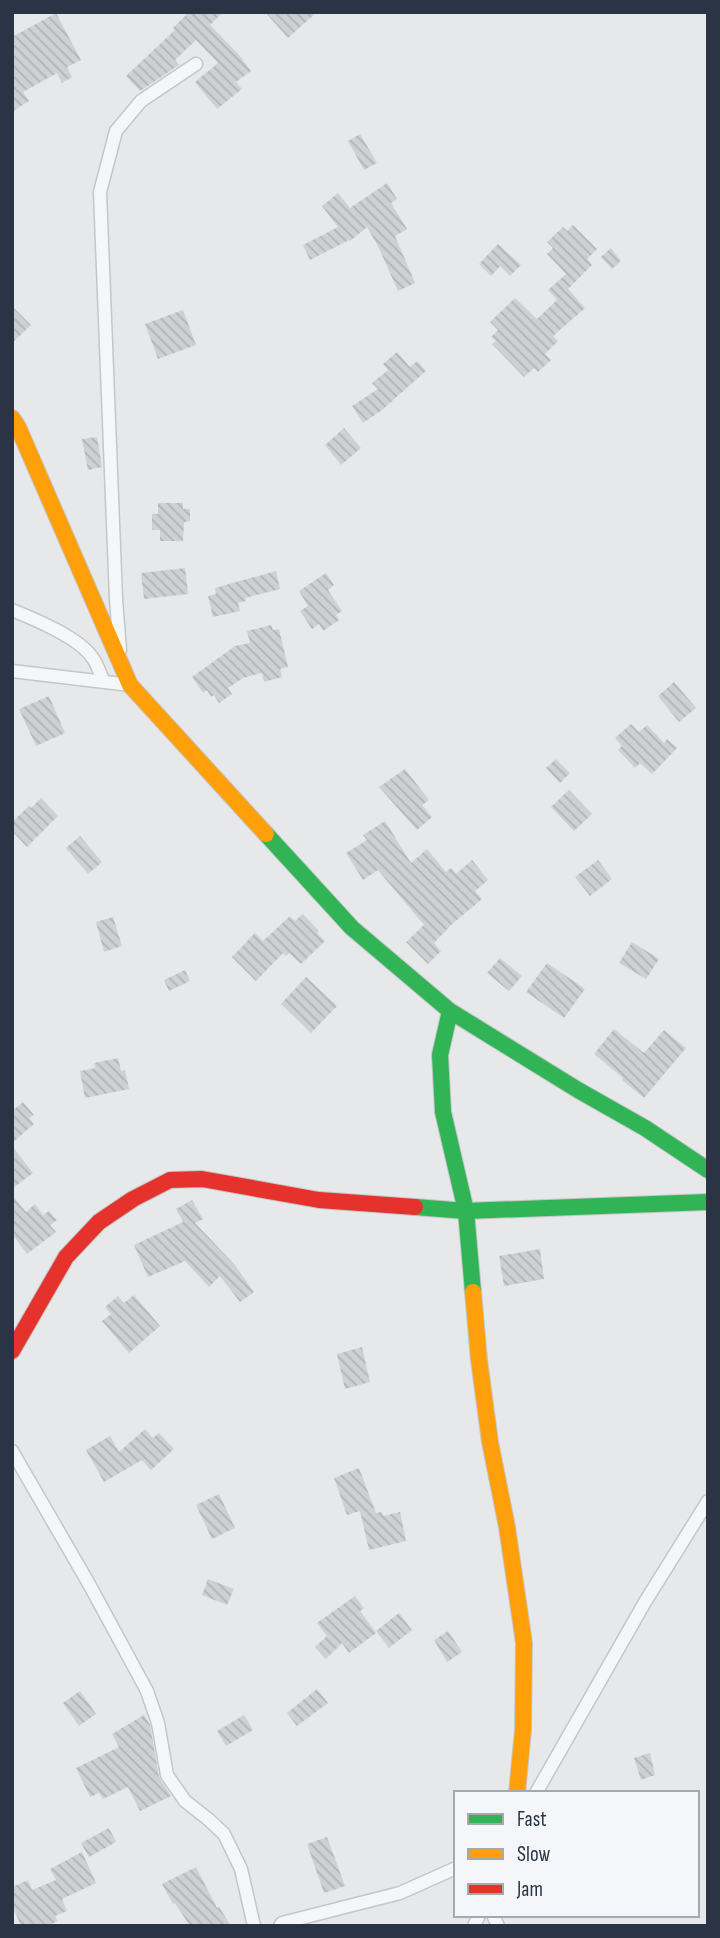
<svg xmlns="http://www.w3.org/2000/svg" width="720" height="1938" font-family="'Sofia Sans Condensed',sans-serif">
	<defs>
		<pattern id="building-back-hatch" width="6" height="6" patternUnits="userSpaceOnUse" patternTransform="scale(1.75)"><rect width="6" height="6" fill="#ced0d3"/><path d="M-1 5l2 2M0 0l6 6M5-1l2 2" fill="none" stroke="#b1b3b6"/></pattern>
	</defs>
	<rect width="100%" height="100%" fill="#e6e8ea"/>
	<path fill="url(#building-back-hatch)" d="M189,12h34l-13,13 29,30 12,16 -15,11 6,7 -25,20 -22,-27 23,-19 -22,-23 -21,20 4,5 -39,26 -14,-15 49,-46 -2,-2z
		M265,12h52l-29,26z
		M56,13l25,47 -14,7 5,10 -10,6 -5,-10 -34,19 6,9 -17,11v-75z
		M360,134l17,29 -13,7 -16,-29z
		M387,183l10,16 -6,4 16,26 -12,7 20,47 -17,8 -20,-45 -11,-19 -17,14 -1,-1 -39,20 -7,-15 35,-18 -16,-21 16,-13 12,15z
		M573,225l24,24 -10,10 5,6 -24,24 17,19 -32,28 5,5 -13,13 6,6 -13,12 -4,-4 -10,9 -32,-33 4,-3 -5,-4 7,-7 -8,-8 25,-24 22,21 20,-19 -9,-10 18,-16 -19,-20 6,-6 -6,-6 16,-15 4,4z
		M498,244l23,21 -11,11 -10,-10 -9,10 -12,-12z
		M611,248l10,13 -9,8 -11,-12z
		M12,306l19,19 -19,18z
		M183,310l13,35 -38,14 -13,-35z
		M397,352l13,15 7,-6 9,10 -44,39 -19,13 -11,-17 26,-17 -6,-6 16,-13 -5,-6z
		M344,428l17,20 -20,17 -16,-20z
		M97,437l5,30 -14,3 -6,-31z
		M158,503h25v6h7v12l-6,1 -1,19h-23v-11h-8v-16h6z
		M185,568l3,26 -44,5 -3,-26z
		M276,571l4,18 -35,9 1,3 -8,2 2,8 -27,6 -5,-21 8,-2 -1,-6z
		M326,573l8,12 -6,5 14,21 -6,4 3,5 -16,11 -4,-7 -7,5 -12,-18 8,-5 -9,-15z
		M271,625l2,5 6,-1 9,38 -8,2 2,8 -18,5 -2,-9 -19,5 -15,10 4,6 -13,9 -5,-8 -3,2 -4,-7 -4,3 -11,-16 43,-31 15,-3 -3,-12z
		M674,682l22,26 -17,14 -21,-26z
		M49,696l16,37 -29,13 -17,-37z
		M631,724l8,8 8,-7 17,18 3,-4 10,9 -25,26 -12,-11 -5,5 -17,-18 4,-4 -7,-8z
		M556,759l14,14 -10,10 -14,-15z
		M405,769l24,31 -7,5 10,12 -15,13 -38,-43z
		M569,790l23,24 -18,17 -23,-24z
		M41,798l17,18 -31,31 -15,-16v-9l17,-16 2,2z
		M385,821l26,42 16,-14 19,23 5,-4 5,6 16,-14 16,20 -13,11 7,8 -31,26 -17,18 7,8 -13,13 -22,-22 18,-17 -46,-55 -15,10 -17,-27 21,-13 -4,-5z
		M80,836l22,26 -14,12 -22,-26z
		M598,860l14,19 -22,17 -15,-19z
		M303,914l16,17 -2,2 8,8 -24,23 -12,-11 -3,3 -3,-3 -27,28 -24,-24 23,-24 8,8 27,-25 5,5z
		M113,917l9,29 -18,6 -8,-30z
		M632,942l27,17 -13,20 -27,-16z
		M500,958l22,18 -13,15 -22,-18z
		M547,963l38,26 -21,29 -38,-26z
		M185,970l5,11 -21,10 -5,-11z
		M306,977l31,29 -26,27 -30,-29z
		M614,1029l30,24 20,-23 22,18 -42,50 -22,-18 1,-2 -29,-24z
		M118,1058l3,13 4,-1 4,19 -44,9 -5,-27 15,-3 -1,-5z
		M23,1102l11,13 -5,3 5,6 -22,19v-32z
		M12,1146l21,27 -21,16z
		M12,1195l14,17 9,-8 8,11 6,-4 8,9 -7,5 6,7 -29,22 -15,-20z
		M192,1200l11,19 -8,4 39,41 20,28 -14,10 -20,-26 -11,11 -24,-26 -37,16 -14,-32 49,-23 -7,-13z
		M540,1249l4,30 -40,7 -5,-30z
		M134,1295l26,31 -31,27 -27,-32 9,-7 -6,-7 13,-11 6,7z
		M362,1347l8,35 -25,7 -8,-35z
		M145,1429l8,9 6,-5 15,16 -23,21 -9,-10 -38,22 -18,-32 24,-14 9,16z
		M359,1468l17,45 6,-1 1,4 17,-4 6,29 -37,9 -9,-39 -13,4 -13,-37z
		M219,1494l16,34 -23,11 -16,-34z
		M208,1579l26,10 -7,16 -25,-10z
		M355,1596l9,12 -4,3 16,22 -27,20 -7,-10 -16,16 -11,-12 12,-11 -10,-13z
		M399,1613l13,17 -23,18 -13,-17z
		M448,1631l14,21 -15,10 -13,-22z
		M317,1689l11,14 -31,23 -10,-13z
		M80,1691l16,23 -17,12 -16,-23z
		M144,1715l6,10 9,52 12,19 -31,15 -12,-24 -25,12 -4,-6 -9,4 -14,-29 43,-21 -7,-13z
		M244,1715l9,15 -27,16 -9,-15z
		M650,1753l5,22 -14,5 -7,-22z
		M109,1828l7,14 -27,15 -8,-14z
		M327,1837l18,49 -21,7 -17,-49z
		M82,1852l14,31 -34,16 5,12 -12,5 3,5 -11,5h-26l-9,-21v-18l16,-7 4,10 24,-10 -6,-11z
		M196,1867l21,41 2,-1 12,19h-41l-15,-23 -2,1 -11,-20z"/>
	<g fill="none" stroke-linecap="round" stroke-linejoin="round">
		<defs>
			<path id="street" d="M12,610c22,9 66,27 80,47 5,6 8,17 12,25
				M120,650l-4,-51 -16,-407 16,-61 25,-30 55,-37
				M12,671l118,14
				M12,1451l77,133 58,107 11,32 9,52 18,26 23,18 16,15 17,35 13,57
				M536,1793l109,-191 63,-101
				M493,1915l5,11
				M280,1926l2,-3 118,-30 56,-25
				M474,1926l5,-11"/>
			<path id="fast" d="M266,834l86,94 98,83 128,79 67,38 63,42
				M450,1011l-10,44 3,57 23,99 7,81
				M415,1207l51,4 242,-9"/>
			<path id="slow" d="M12,418l6,9 112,258 136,149
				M473,1292l6,68 11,82 17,85 17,116 -1,87 -6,63"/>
			<path id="jam" d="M12,1351l54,-94 33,-35 34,-23 37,-19 32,-1 117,21 96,7"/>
		</defs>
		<use href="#street" stroke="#c4c6c8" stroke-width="15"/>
		<use href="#fast" stroke="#c4c6c8" stroke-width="18"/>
		<use href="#slow" stroke="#c4c6c8" stroke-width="18"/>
		<use href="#jam" stroke="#c4c6c8" stroke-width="18"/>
		<use href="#street" stroke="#f5f6f7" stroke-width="12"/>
		<use href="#fast" stroke="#30b455" stroke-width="16"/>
		<use href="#slow" stroke="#ff9f0a" stroke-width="16"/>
		<use href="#jam" stroke="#e5322d" stroke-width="16"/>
	</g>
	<rect width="720" height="1938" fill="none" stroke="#2b3445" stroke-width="28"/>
	<rect x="454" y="1791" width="245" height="126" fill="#f4f6f9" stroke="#a4a8b1" stroke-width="2"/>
	<rect x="468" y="1814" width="35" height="10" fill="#30b455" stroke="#a4a8b1" stroke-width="2"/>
	<text x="517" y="1826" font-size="21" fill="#2b3445">Fast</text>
	<rect x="468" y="1849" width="35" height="10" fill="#ff9f0a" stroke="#a4a8b1" stroke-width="2"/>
	<text x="517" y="1861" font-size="21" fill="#2b3445">Slow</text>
	<rect x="468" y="1884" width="35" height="10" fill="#e5322d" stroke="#a4a8b1" stroke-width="2"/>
	<text x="517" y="1896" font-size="21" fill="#2b3445">Jam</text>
</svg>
